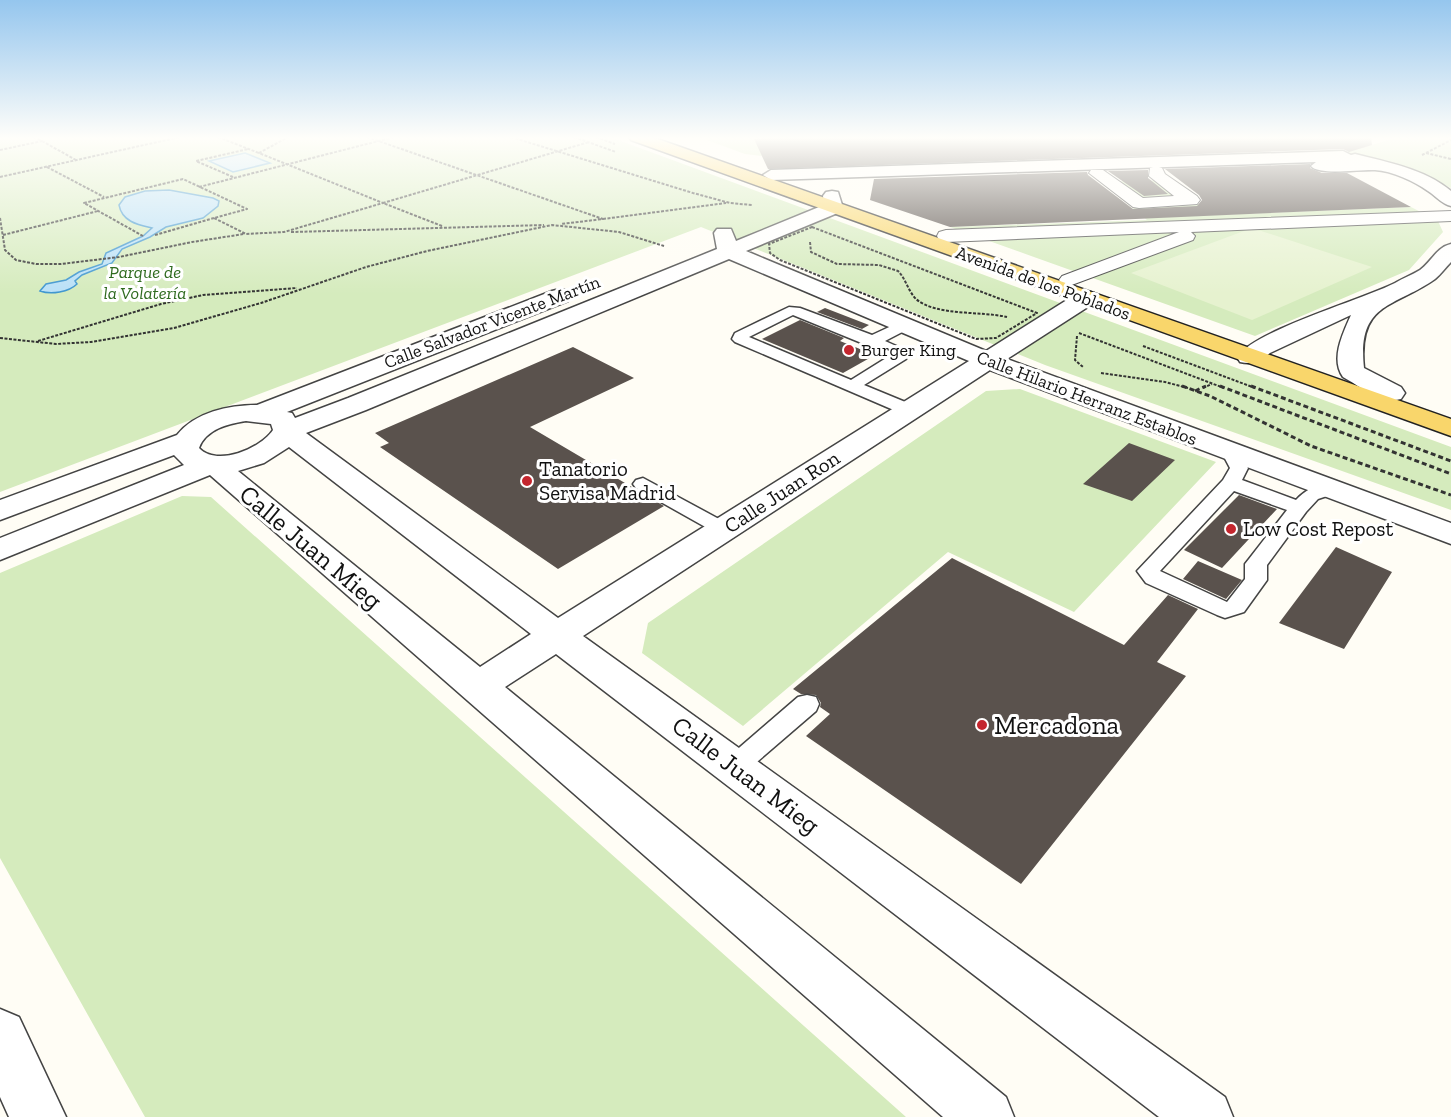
<svg xmlns="http://www.w3.org/2000/svg" width="1451" height="1117" font-family="'Zilla Slab',serif">
	<rect width="100%" height="100%" fill="#fffdf5"/>
	<path fill="#d5ebbd" d="M0,137h610l841,310v63l-406,-145 -344,-138 -701,265z
		M699,137h103l-47,2 7,17 -17,-2z
		M1400,137l51,2v49l-18,-9 -91,-26z
		M1166,180l48,35 197,-8 27,14 5,11 -34,38 -154,66 -305,-109 197,-7 -45,-38z
		M1020,389l196,73 -142,150 -126,-60 -205,174 -101,-73 6,-30 338,-232z
		M182,496l29,1 695,620h-761l-145,-259v-285z"/>
	<path fill="#e6f2cf" d="M1252,228l120,39 -120,53 -121,-47z"/>
	<path fill="#b9e0f7" stroke="#3f96cf" stroke-width="1.5" d="M245,153l25,10 -37,9 -24,-11z
		M169,190l44,8 6,3 -1,5 -15,12 -37,9 -16,10 -28,12 -10,14 -30,12 -7,6 2,3c-8,8 -26,11 -37,7l6,-7 20,-4 13,-8 23,-8 4,-11 37,-17 9,-8c-13,-3 -30,-6 -33,-23l6,-8 20,-6z"/>
	<path fill="#5a524d" d="M802,137h569l1,8 -23,7 -6,-3 -575,20 -14,-30z
		M1310,164v4l12,5h25l64,34 -461,20 -80,-27 4,-21 213,-7 1,3 45,34 64,-3 5,-6 -3,-5 -34,-26z
		M1148,170v8l20,16 -24,2 -36,-25z
		M825,308l44,17 -7,4 -45,-17z
		M800,320l44,18 -4,3 35,14 -32,18 -81,-34z
		M573,347l61,31 -104,49 134,79 -106,63 -178,-122 9,-4 -14,-10z
		M1129,443l46,17 -43,41 -49,-17z
		M1239,495l38,14 -55,59 -38,-18z
		M1336,547l56,25 -48,77 -65,-26z
		M952,558l172,87 44,-50 30,14 -41,53 29,14 -165,208 -215,-148 24,-22 -10,-7 1,-4 -5,-8 -15,-1 -8,-5z
		M1198,561l44,19 -16,19 -43,-20z"/>
	<g fill="none" stroke-linecap="round" stroke-linejoin="round">
		<defs>
			<path id="service" d="M789,307l11,1 72,27 28,-13h10l2,3 -2,3 -25,13 18,8 5,7 -2,3 -42,26 51,21 3,4 -3,4h-12l-168,-72 -3,-3 3,-6zM793,315l98,40 -40,25 -102,-43z
				M1231,448l6,1 11,19 -6,12 54,20c9,-10 25,-19 40,-15l3,4 -3,4 -18,6 -12,13 -39,53v15l-23,32 -19,6 -8,-3 -71,-32 -9,-12 86,-91 7,-12 -8,-15 3,-4zM1234,491l53,19 -38,49 -4,5v15l-18,23 -67,-31z
				M643,478l87,47 3,4 -3,4h-14l-80,-45 -3,-4 3,-4z
				M807,695l9,2 3,7 -3,7 -73,63 -9,4 -9,-4 -4,-7 4,-7 73,-63z"/>
			<path id="pedestrian" d="M1156,166l6,2 3,6 32,22 3,4 -3,4 -58,4 -6,-1 -44,-34 2,-3h12l40,28 31,-2 -25,-20 1,-8z
				M1451,211v10l-260,11 4,4 -2,4 -124,46 -7,-2 -3,-4 3,-4 117,-44 -233,10 -7,-2 -2,-4 2,-4 7,-2z"/>
			<path id="minor" d="M1343,151l8,4 4,-1c32,8 70,15 96,37v15c-9,-2 -15,-10 -23,-15 -14,-10 -36,-20 -53,-21 -14,-1 -56,6 -64,-4l5,-4 -545,18 -8,-5 8,-5z
				M832,191l6,1 5,16 -3,4 -94,39 240,100 92,-58 8,-2 8,2 3,5 -3,5 -87,56 444,164v21l-461,-174 -407,266 642,461 8,20h-74l-603,-463 -51,33 501,410 8,20h-71l-733,-642 -210,85v-22l184,-73 -10,-10 -174,65v-20l177,-65c18,-23 52,-30 80,-30l295,-114 8,-2 8,2 3,5 -3,5 -281,111 5,1 3,5 53,-20 369,-149 -3,-16 3,-4h14l5,12 88,-36 -1,-9 3,-4zM729,259l240,102 -411,257 -252,-185 60,-23zM246,421l25,3 2,6c-13,19 -56,37 -74,18 7,-19 29,-24 47,-27zM289,447l242,187 -51,33 -242,-196 26,-8z
				M1451,244v18c-5,5 -10,12 -16,17 -41,29 -78,23 -71,89l37,19 4,6 -4,6c-20,5 -40,-12 -58,-22 -13,-18 0,-44 8,-62l-81,38c-11,8 -17,12 -30,9l-3,-5c19,-27 124,-57 158,-74 8,-5 17,-8 25,-13 11,-8 17,-23 31,-26z
				M0,1009l19,8 47,100h-57l-9,-20z"/>
			<path id="primary" d="M629,137h23l799,282v17l-820,-296z"/>
		</defs>
		<use href="#service" stroke="#444" stroke-width="3"/>
		<use href="#pedestrian" stroke="#444" stroke-width="2"/>
		<use href="#minor" stroke="#444" stroke-width="3"/>
		<use href="#primary" stroke="#222" stroke-width="3"/>
		<path stroke="#333" stroke-width="2" stroke-dasharray="3 1.5" stroke-linecap="butt" d="M218,137l41,16
			M367,137l236,82 -42,5
			M511,137l182,56 37,10 22,2
			M574,137l42,15
			M596,137l19,7
			M42,141l34,19
			M0,150l42,-9 -8,-4
			M1426,153l25,6
			M1422,155l29,-15
			M47,167l57,30
			M0,177l180,-40
			M233,177l-37,-16 52,-12
			M199,187l195,-50
			M0,218l5,32 11,10 20,4h25l58,-7 73,-15 52,-8
			M603,219l123,-16
			M442,226l-59,-23 206,-61
			M812,227l225,86 -41,25 -20,1 -196,-79 -10,-7 -1,-9z
			M291,232l253,-7
			M3,235l95,-24
			M155,235l59,-17
			M143,236l-59,-33 99,-24 64,30 -33,9 32,16 38,-2 99,-29 -124,-50 29,-16
			M810,242l1,10 26,12 42,1 19,6c8,8 10,20 18,28 19,17 66,12 91,18
			M1079,333l145,55
			M1077,336l-2,24 8,7
			M0,338l56,6 35,-2 83,-14 87,-25 105,-36 61,-16 125,-26 67,7 45,14
			M38,341l123,-37 42,-9 94,-7
			M1143,346l112,42
			M1101,373l64,9 23,6
			M1203,388l9,-4"/>
		<path stroke="#333" stroke-width="3" stroke-dasharray="5 3" stroke-linecap="butt" d="M1182,386l28,10 101,50 140,49
			M1220,386l231,88
			M1251,386l200,75
			M1195,391l11,-5"/>
		<use href="#service" fill="#fff" fill-rule="evenodd"/>
		<use href="#pedestrian" fill="#fff" fill-rule="evenodd"/>
		<use href="#minor" fill="#fff" fill-rule="evenodd"/>
		<use href="#primary" fill="#f9d66b" fill-rule="evenodd"/>
	</g>
	<linearGradient id="sky" x2="0" y2="1"><stop stop-color="#95c6ee"/><stop offset="0.47" stop-color="#fffefa"/><stop offset="1" stop-color="#fffefa" stop-opacity="0"/></linearGradient>
	<rect width="1451" height="294" fill="url(#sky)"/>
	<g fill="#c4262e" stroke="#fff" stroke-width="2">
		<circle cx="849" cy="350" r="6"/>
		<circle cx="527" cy="481" r="6"/>
		<circle cx="1231" cy="529" r="6"/>
		<circle cx="982" cy="725" r="6"/>
	</g>
	<g text-anchor="middle" stroke-width="6" stroke-linejoin="round" paint-order="stroke">
		<g font-size="18" font-style="italic" fill="#2f6b1f" stroke="#fff">
			<text x="145" y="278">Parque de<tspan x="145" dy="21">la Volatería</tspan></text>
		</g>
		<g font-size="18" fill="#111" stroke="#fff">
			<text transform="translate(1043 283) rotate(20)" y="6">Avenida de los Poblados</text>
			<text transform="translate(492 322) rotate(-21)" y="6">Calle Salvador Vicente Martín</text>
			<text transform="translate(1087 398) rotate(21)" y="6">Calle Hilario Herranz Establos</text>
		</g>
		<g font-size="18" fill="#111" stroke="#fff" text-anchor="start">
			<text x="861" y="356">Burger King</text>
		</g>
		<g font-size="21" fill="#111" stroke="#fff" text-anchor="start">
			<text x="539" y="476">Tanatorio<tspan x="539" dy="24">Servisa Madrid</tspan></text>
			<text x="1243" y="536">Low Cost Repost</text>
		</g>
		<g font-size="21" fill="#111" stroke="#fff">
			<text transform="translate(782 492) rotate(-33)" y="7">Calle Juan Ron</text>
		</g>
		<g font-size="26" fill="#111" stroke="#fff">
			<text transform="translate(311 547) rotate(40)" y="9">Calle Juan Mieg</text>
			<text transform="translate(746 775) rotate(37)" y="9">Calle Juan Mieg</text>
		</g>
		<g font-size="26" fill="#111" stroke="#fff" text-anchor="start">
			<text x="994" y="734">Mercadona</text>
		</g>
	</g>
</svg>
